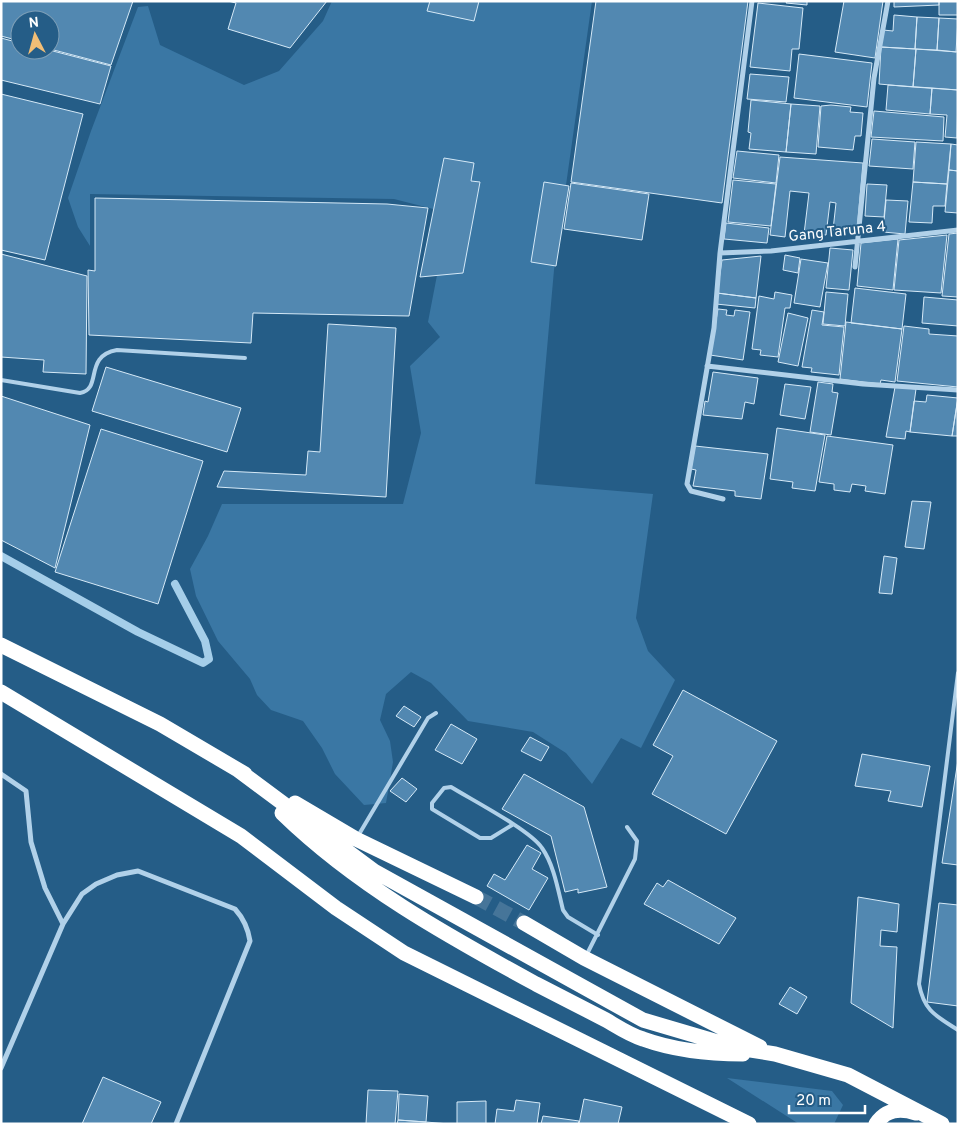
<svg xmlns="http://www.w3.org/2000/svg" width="959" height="1125" font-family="Overpass,sans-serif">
	<rect width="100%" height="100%" fill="#255d87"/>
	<path fill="#3a77a4" d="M332,1h260l-38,269 -19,214 118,10 -17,124 12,33 27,29 -34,68 -20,-10 -29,46 -26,-31 -33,-21 -65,-11 -37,-38 -20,-11 -25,22 -6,26 10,21 3,21 -7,41 -22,2 -29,-31 -13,-26 -19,-27 -32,-11 -14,-15 -7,-16 -32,-38 -22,-45 -6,-27 18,-33 14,-32h181l18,-71 -11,-67 30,-29 -12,-15 21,-109 -55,-14 -304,-5v52l-12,-19 -10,-29 23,-67 47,-124 10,-1 12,39 84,40 35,-14 44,-50z
		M727,1078l105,13 11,14 -9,19h-35z"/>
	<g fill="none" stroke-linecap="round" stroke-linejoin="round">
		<path stroke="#a5cee9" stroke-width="8" d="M1,556l137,76 65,31 6,-4 -4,-18 -30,-57"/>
	</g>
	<path fill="#5288b1" stroke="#d5e9f7" d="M1,1h132l-22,64 -61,-16v-29h-30v21l-19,-5z
		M228,1h99l-37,47 -62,-19 8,-26z
		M430,1h49l-5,20 -47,-10z
		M596,1h152l-26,202 -151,-21z
		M787,1h20v4l-21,-2z
		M844,1h39l-8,57 -40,-6z
		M894,1h45v4l-45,2z
		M939,1h19v14h-19z
		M758,3l45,5 -4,41h-7l-2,22 -40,-4z
		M894,15l23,2 -2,32 -34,-2 2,-17 10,1z
		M917,17l22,1 -2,32 -22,-1z
		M939,18l19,1 -2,33 -19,-2z
		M1,38l19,5v7h29l62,16 -11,38 -99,-24z
		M881,47l35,2 -3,38 -34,-3z
		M916,49l42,3v38l-45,-3z
		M799,54l73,9 -5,44 -73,-9z
		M750,74l39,3 -3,25 -39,-3z
		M888,85l44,3 -2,26 -44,-4z
		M932,88l26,2 -1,48 -12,-1 2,-22 -17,-1z
		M1,94l82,20 -38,146 -44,-10z
		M751,100l40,4 -5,48 -37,-3 2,-16 -3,-1z
		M791,104l29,2 -4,48 -30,-2z
		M831,105l20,2 -1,5 13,1 -2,23h-6l-2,14 -35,-3 3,-41z
		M874,111l70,6 -1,24 -72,-4z
		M872,139l43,3 -2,27 -44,-3z
		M916,142l35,2 -4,40 -34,-2z
		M951,144l7,1v26l-9,-1z
		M737,151l42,4 -3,28 -43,-5z
		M780,157l83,6 -6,68 -24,-1 3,-27 -6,-1 -4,33 -22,-1 5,-41 -19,-2 -5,46 -15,-2z
		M444,158l30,5 -3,18 9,1 -17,91 -43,4z
		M949,170l9,1v42l-13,-1z
		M733,180l43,4 -5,42 -43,-4z
		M544,182l25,4 -13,80 -25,-4z
		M913,182l34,2 -2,22h-12l-1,17 -23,-1z
		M571,183l78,11 -7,46 -78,-11z
		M867,184l20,1 -3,32 -19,-1z
		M95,198l292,6 41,4 -19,108 -156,-3 -2,30 -162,-8 -1,-65 7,1z
		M886,200l22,1 -3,33 -22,-2z
		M726,223l43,5 -2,15 -43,-4z
		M958,233v64l-16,-1 7,-62z
		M947,235l-6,58 -47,-3 5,-50z
		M898,239l-5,51 -36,-4 4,-43z
		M830,248l23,2 -4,40 -23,-2z
		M1,254l86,22 -1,98 -43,-2 1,-12 -43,-3z
		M785,255l15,3 -2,15 -15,-3z
		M761,256l-5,42 -39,-5 5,-33z
		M801,259l27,4 -8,44 -26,-4z
		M855,288l51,6 -4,35 -51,-6z
		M775,292l17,3 -2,13h-5l-7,49 -18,-2 1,-5 -9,-1 7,-53 15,3z
		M826,292l22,2 -3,32 -22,-2z
		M717,293l39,5 -1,10 -39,-4z
		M924,297l34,3v26l-36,-3z
		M718,309l9,1 -1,5 8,1 1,-6 15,2 -7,48 -33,-5z
		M812,310l12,2 -2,13 22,2 -5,48 -28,-3 1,-4 -10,-1z
		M788,313l20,5 -10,48 -20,-4z
		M846,322l56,7 -7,53 -14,-2 -1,4 -40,-5z
		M328,324l68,4 -10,169 -169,-10 7,-16 82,4 2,-24 12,1z
		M904,326l25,3v5l29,2v51l-61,-6z
		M106,367l135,41 -14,44 -135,-41z
		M713,372l45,6 -4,26 -9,-2 -3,17 -39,-4 2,-14 3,1z
		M818,382l15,2 -1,8 6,1 -7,42 -21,-3z
		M785,384l26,3 -6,32 -25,-4z
		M895,387l21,2 -6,43 -4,-1 -1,8 -19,-2z
		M927,395l31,3 -6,38 -42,-4 4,-31 12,1z
		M1,396l89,29 -35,143 -54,-28z
		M958,397v39h-6z
		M777,428l48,7 -10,56 -23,-3 1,-6 -23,-3z
		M101,429l102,32 -45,143 -103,-32z
		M827,436l66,9 -8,49 -20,-3 1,-5 -14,-2 -2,8 -16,-2v-6l-15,-2z
		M695,446l73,8 -7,45 -26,-3v-5l-42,-5 3,-16 -5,-1z
		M912,501l19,1 -7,47 -19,-2z
		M884,556l13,2 -5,36 -13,-1z
		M683,690l94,51 -51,93 -74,-40 21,-38 -20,-11z
		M404,706l17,11 -7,10 -18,-11z
		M451,724l26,15 -15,25 -27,-14z
		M530,737l19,10 -8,14 -20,-10z
		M862,754l68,12 -8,41 -34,-6 3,-10 -36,-5z
		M958,760v105l-16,-2z
		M524,774l60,33 23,80 -29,6v-4l-13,3 -14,-56 -49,-27z
		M402,778l15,11 -11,13 -16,-11z
		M527,845l14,8 -9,16 16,9 -19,32 -42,-24 7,-12 11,6z
		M668,880l68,38 -17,26 -75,-40 13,-21 6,4z
		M858,897l41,7 -2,28 -16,-2 -1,16 17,1 -4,81 -42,-25z
		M939,903l19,2v101l-31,-4z
		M790,987l17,10 -10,17 -18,-10z
		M103,1077l58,25 -10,22h-69z
		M368,1090l30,1 -3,33h-29z
		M399,1094l29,2 -2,26 -28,-2z
		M584,1099l38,8 -4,17h-39z
		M516,1100l24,3 -3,21h-42l2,-15 17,2z
		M486,1101v23h-29v-22z
		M543,1116l36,5 -1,3h-37z
		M398,1120l28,2 23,2h-52z"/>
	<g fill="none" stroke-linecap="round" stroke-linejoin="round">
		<path stroke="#467599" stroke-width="15" stroke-dasharray="15 8" stroke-linecap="butt" d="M476,897l48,26"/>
		<path stroke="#b1d1e9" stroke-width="4" d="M1,380l79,13c23,-4 3,-37 37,-43l128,8
			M958,673l-39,311c5,27 17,32 39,46
			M512,825l-21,13h-11l-48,-29v-6l12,-15 7,-1c21,13 79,43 91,61 12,17 16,42 21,62l5,7 30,18
			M358,836l70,-118 8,-5
			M587,954l48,-95 2,-18 -10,-14"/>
		<path stroke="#b1d1e9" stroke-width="5" d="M720,253l51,-2 187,-21
			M855,267l19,-189 14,-77
			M707,366l156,18 95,6
			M723,499l-32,-8 -4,-7 27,-156 6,-75 32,-252
			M1,774l25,17 5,51 14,46 18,36
			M1,1068l62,-144 19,-30 14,-10 21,-9 21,-4 97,38c9,10 13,19 15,32l-74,183"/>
		<path stroke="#fff" stroke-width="15" d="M1,645l159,79 85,50
			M1,692l240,144 95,72 68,45 345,171
			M238,770l136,101 269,149 95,28 37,6 73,21 94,49
			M295,803l61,36 120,58
			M282,813c74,72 164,122 254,171 23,12 47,24 70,36 12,7 24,15 37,19 33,12 66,15 100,15
			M524,923l60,35 176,89
			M876,1124c10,-15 24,-16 40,-11"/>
	</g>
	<g text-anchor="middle" stroke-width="4" stroke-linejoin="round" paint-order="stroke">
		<g font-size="15" fill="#fff" stroke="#255d87">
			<text transform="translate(837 231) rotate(-6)" y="5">Gang Taruna 4</text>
		</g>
	</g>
	<rect width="959" height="1125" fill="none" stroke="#ffffff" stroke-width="5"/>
	<g transform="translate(35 35) rotate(354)"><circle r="24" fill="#255d87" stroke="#7c9eb7"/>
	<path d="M0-4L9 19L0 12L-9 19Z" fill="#f2be76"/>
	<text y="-8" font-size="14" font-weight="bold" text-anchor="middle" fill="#ffffff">N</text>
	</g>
	<path d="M789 1105v8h76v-8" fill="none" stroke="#ffffff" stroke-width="2.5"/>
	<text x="796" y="1105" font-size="15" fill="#ffffff" stroke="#255d87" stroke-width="4" paint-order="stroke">20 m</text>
</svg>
